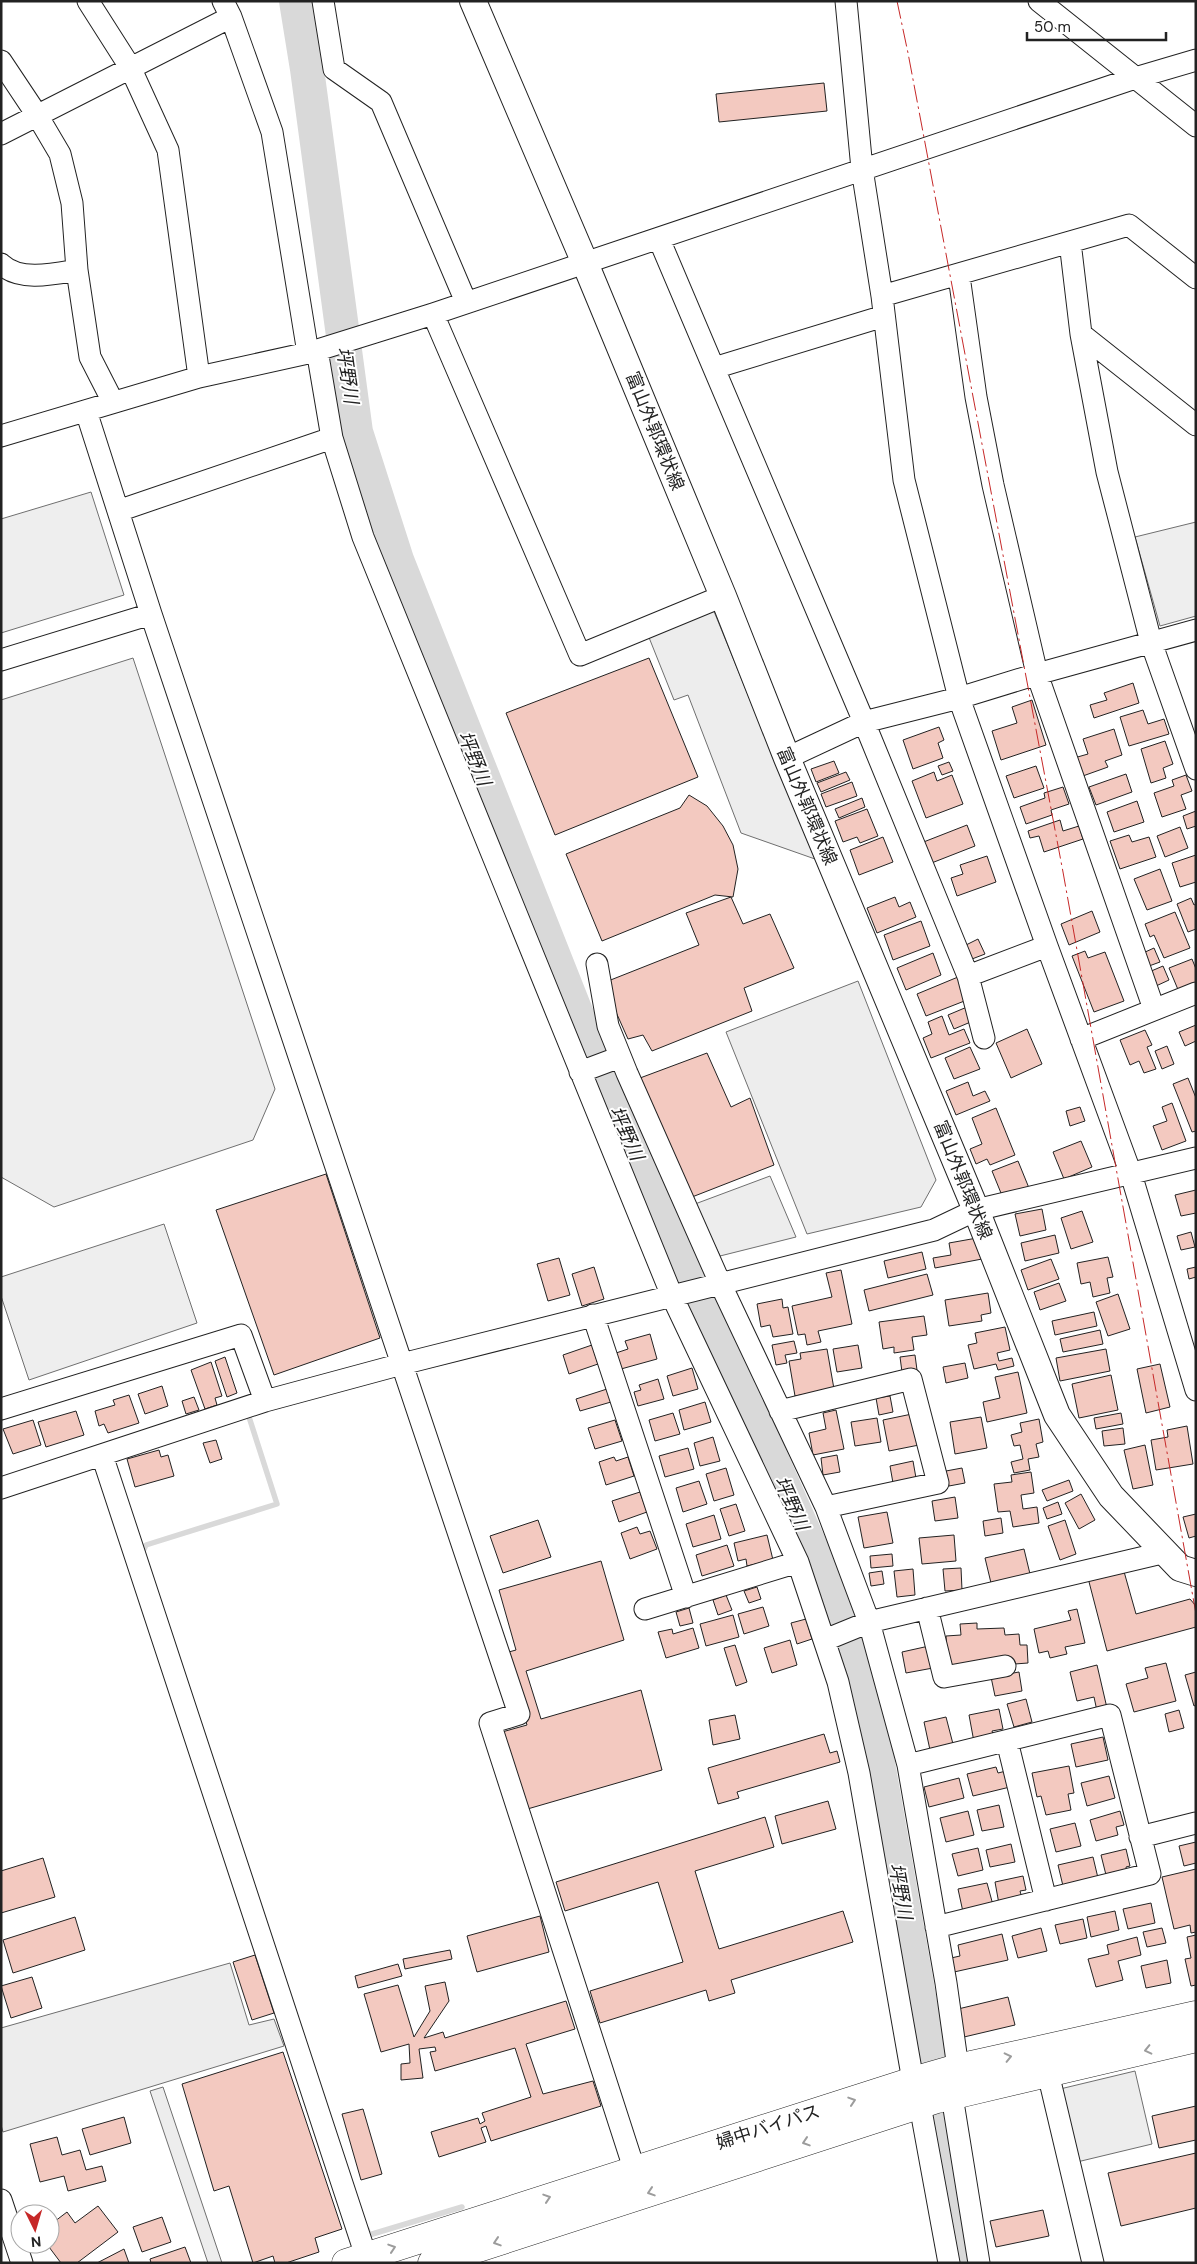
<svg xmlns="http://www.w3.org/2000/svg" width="1197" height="2264" font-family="'DM Sans','Noto Sans JP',sans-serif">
	<rect width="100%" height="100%" fill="#fff"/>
	<path fill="#eee" stroke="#6f6f6f" d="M91,492l33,103 -123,38v-114z
		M1196,522v94l-36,10 -25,-89z
		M133,658l142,431 -22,51 -199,67 -53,-30v-477z
		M164,1224l33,99 -168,57 -28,-84v-19z"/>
	<path fill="#ededed" stroke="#6f6f6f" d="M713,609l102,250 -74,-26 -53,-138 -14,5 -26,-65z
		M858,981l78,199 -15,27 -114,27 -81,-202z
		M770,1176l26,61 -76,19 -25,-52z
		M230,1963l19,62 25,-6 10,27 -281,86 -2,-7v-97z
		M1135,2071l17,73 -75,18 -17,-73z
		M163,2087l59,176h-14l-58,-172z"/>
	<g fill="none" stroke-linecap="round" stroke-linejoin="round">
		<path stroke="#d9d9d9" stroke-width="5.5" d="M143,1556l-1,-3 4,-8 131,-41 -28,-87
			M367,2229l2,6 93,-28"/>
		<path stroke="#d9d9d9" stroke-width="34" d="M296,1l11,68 49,363 41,128 204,515 228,513 30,90 16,68 91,517"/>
	</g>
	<path fill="#f3c9c0" stroke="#222" d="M824,83l3,28 -108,11 -3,-28z
		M649,658l49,119 -143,58 -49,-122z
		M1133,683l6,20 -45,15 -4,-13 17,-5 -3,-7z
		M1032,700l14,45 -45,15 -9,-29 25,-8 -5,-16z
		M1143,710l5,14 16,-5 5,15 -40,12 -9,-29z
		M939,727l5,13 -6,3 5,15 -30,11 -10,-29z
		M1114,729l8,26 -17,6 3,6 -28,10 -6,-19 14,-4 -5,-15z
		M1165,741l8,23 -10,4 3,10 -15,5 -10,-34z
		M834,761l5,12 -23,9 -5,-13z
		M949,762l4,9 -11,4 -4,-9z
		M1036,766l8,22 -30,10 -8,-22z
		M846,772l4,8 -29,12 -4,-9z
		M934,772l3,9 15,-6 11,29 -37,14 -14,-37z
		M1126,774l6,18 -36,13 -7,-18z
		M1186,775l6,16 -11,4 5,14 -24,8 -8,-24 20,-7 -2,-6z
		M852,782l5,14 -31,11 -5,-13z
		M1063,787l6,17 -18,6 1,5 -26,9 -6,-17 25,-9 -1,-5z
		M689,795l18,11 16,20 10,19 5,24 -5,28 -18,-2 -113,46 -36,-87 114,-46z
		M862,798l3,9 -26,11 -4,-9z
		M1137,801l7,21 -30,10 -7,-20z
		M867,809l11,27 -18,7 -3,-6 -14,5 -8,-21z
		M1196,811v15l-9,3 -4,-13z
		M1060,820l3,11 16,-5 4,13 -39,13 -5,-16 -9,2 -2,-7z
		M967,825l8,21 -46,18 -8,-21z
		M1180,827l8,21 -23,9 -8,-21z
		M1129,835l3,7 17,-5 7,20 -36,12 -10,-28z
		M883,837l10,25 -34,13 -9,-25z
		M1196,855v27l-16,5 -8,-24z
		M987,856l9,26 -39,14 -6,-18 12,-4 -3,-9z
		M1160,869l12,32 -25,9 -13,-31z
		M731,897l12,27 27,-10 24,54 -50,20 8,23 -100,40 -9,-16 -15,4 -25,-56 96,-38 -13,-32z
		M895,897l4,10 11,-5 6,15 -39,16 -10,-25z
		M1191,898l3,7 2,-1v25l-8,3 -11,-28z
		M1092,911l8,21 -31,13 -8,-21z
		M1175,912l15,36 -26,10 -10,-23 -4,2 -5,-13z
		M921,921l9,25 -37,14 -9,-25z
		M978,939l7,15 -13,5 -6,-14z
		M1154,948l6,14 -11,4 -6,-13z
		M1085,951l3,7 17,-6 19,49 -30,11 -22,-56z
		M933,953l8,22 -35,15 -9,-22z
		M1192,959l4,10v16l-17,7 -10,-24z
		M1163,966l6,14 -13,6 -7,-14z
		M958,977l9,23 -41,16 -9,-22z
		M967,1007l6,14 -19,8 -6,-14z
		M942,1016l7,19 15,-6 6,14 -39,15 -8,-20 9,-4 -4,-12z
		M1196,1025v16l-11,5 -6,-14z
		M1027,1029l15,35 -31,14 -15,-35z
		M1145,1030l7,15 -5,2 9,22 -12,4 -5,-12 -9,4 -10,-25z
		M1167,1046l7,18 -12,5 -7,-18z
		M970,1047l10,22 -26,10 -9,-21z
		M707,1053l24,54 19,-9 24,67 -82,32 -52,-119z
		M1188,1078l8,20v33l-4,1 -19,-48z
		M968,1082l5,14 12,-5 5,10 -34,14 -10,-24z
		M1172,1103l14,38 -24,9 -9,-24 14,-5 -5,-14z
		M1080,1107l5,14 -15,5 -4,-15z
		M996,1108l19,47 -25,10 -3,-6 -11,5 -6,-15 12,-5 -10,-26z
		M1081,1141l11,26 -28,12 -11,-27z
		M1018,1161l11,27 -26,10 -11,-27z
		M326,1174l54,164 -106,37 -58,-165z
		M1196,1190v23l-15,3 -6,-21z
		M1042,1209l4,21 -26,6 -5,-22z
		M1082,1211l11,31 -22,7 -10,-31z
		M1191,1232l4,15 -14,3 -4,-14z
		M1055,1235l4,18 -34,8 -4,-18z
		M977,1238l5,21 -47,9 -2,-10 18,-3 -2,-12z
		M922,1252l4,17 -38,9 -4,-17z
		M1108,1257l5,20 -6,1 3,15 -17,4 -3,-15 -9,2 -4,-21z
		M559,1258l11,37 -22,6 -11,-37z
		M1051,1259l8,20 -31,11 -7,-20z
		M594,1267l10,32 -22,7 -10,-32z
		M1196,1267v10l-7,2 -2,-10z
		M841,1270l11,54 -34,7 3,11 -14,3 -2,-11 -7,1 -6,-29 40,-9 -6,-24z
		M927,1274l6,21 -64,16 -5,-21z
		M1059,1283l7,18 -26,9 -6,-18z
		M988,1293l3,20 -10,2 1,6 -33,5 -4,-26z
		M1118,1294l12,35 -22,7 -12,-34z
		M782,1299l1,9 5,-1 5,27 -20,3 -3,-12 -9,2 -4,-23z
		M1094,1312l3,14 -42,9 -3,-14z
		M924,1316l3,19 -15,2 2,13 -20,3v-6l-11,2 -4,-27z
		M1005,1327l5,23 -13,3 2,8 13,-3 2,8 -16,4 -2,-6 -22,5 -6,-24 9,-2 -2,-10z
		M1100,1330l3,14 -40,8 -3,-13z
		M650,1334l7,25 -36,10 -5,-16 12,-4 -3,-8z
		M794,1341l3,12 -12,2 2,8 -11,2 -4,-20z
		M592,1345l6,19 -29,10 -6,-19z
		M858,1345l4,23 -25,4 -4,-23z
		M827,1349l7,40 -39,7 -6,-35 12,-2 -1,-6z
		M1106,1349l4,22 -50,10 -4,-23z
		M915,1355l2,15 -15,2 -2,-15z
		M225,1357l12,36 -10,4 -12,-36z
		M211,1362l11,34 -7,2 2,7 -12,4 -14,-39z
		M965,1363l3,15 -22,5 -3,-16z
		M1160,1364l10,43 -24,6 -9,-44z
		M692,1368l6,21 -25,7 -6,-20z
		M1018,1372l9,41 -40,9 -4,-20 17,-4 -5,-21z
		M1111,1375l7,35 -39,8 -7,-34z
		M658,1379l6,20 -26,7 -4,-14 7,-2 -2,-5z
		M162,1386l6,20 -23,8 -7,-20z
		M607,1389l4,13 -31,9 -4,-12z
		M129,1395l10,28 -31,10 -4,-9 -5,2 -4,-15 20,-6 -2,-5z
		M890,1396l3,16 -14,3 -3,-17z
		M194,1397l5,13 -13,4 -4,-13z
		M705,1402l6,20 -27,8 -5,-20z
		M836,1410l8,39 -31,6 -4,-22 17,-4 -3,-16z
		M76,1411l8,24 -38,12 -8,-25z
		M673,1413l7,21 -25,7 -6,-21z
		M1121,1413l2,11 -27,5 -2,-11z
		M912,1414l7,31 -30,6 -6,-31z
		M981,1417l6,31 -32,6 -5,-32z
		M877,1418l4,24 -26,4 -4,-24z
		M1039,1419l4,23 -7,2 3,13 -11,2 2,11 -16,3 -3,-11 12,-3 -3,-14 -6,1 -3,-11 11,-3 -2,-9z
		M33,1420l8,25 -28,9 -10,-25z
		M615,1420l7,21 -27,8 -7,-21z
		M1187,1426l6,38 -37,6 -5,-30 17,-3 -1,-7z
		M1123,1428l2,16 -21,2 -2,-15z
		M713,1437l7,24 -20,5 -6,-23z
		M216,1440l6,19 -12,4 -7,-20z
		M1145,1445l8,40 -20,4 -9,-39z
		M688,1448l6,21 -29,8 -6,-21z
		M159,1450l2,7 7,-2 6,21 -39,11 -8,-28z
		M837,1455l3,17 -17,3 -2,-17z
		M614,1457l2,4 12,-4 6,19 -28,9 -7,-23z
		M913,1461l3,17 -23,5 -3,-17z
		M726,1468l8,27 -20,6 -8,-27z
		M962,1468l3,15 -16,3 -3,-15z
		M1031,1472l3,21 -13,2 2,14 14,-2 2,16 -26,4 -3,-16 -12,1 -4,-28 18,-2 -1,-7z
		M1069,1480l4,11 -26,10 -5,-11z
		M699,1481l8,23 -24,8 -7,-24z
		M640,1492l7,20 -28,10 -7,-21z
		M1081,1494l14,26 -16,9 -14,-26z
		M955,1497l3,21 -23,3 -3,-20z
		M1058,1502l4,12 -15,5 -4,-11z
		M736,1504l9,27 -16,5 -9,-27z
		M887,1512l6,31 -29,5 -6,-31z
		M1196,1514v22l-7,2 -6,-21z
		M714,1515l7,24 -28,8 -7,-23z
		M1001,1518l2,15 -18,3 -2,-15z
		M538,1520l13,37 -48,16 -13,-37z
		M1065,1520l11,34 -16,6 -12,-34z
		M637,1527l3,7 10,-3 7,18 -27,10 -9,-26z
		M767,1535l6,25 -26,6 -1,-7 -8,2 -4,-18z
		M954,1535l2,26 -34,3 -3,-26z
		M727,1545l7,21 -32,10 -6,-21z
		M1024,1549l6,25 -39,9 -6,-25z
		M892,1554l1,12 -22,2 -1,-12z
		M601,1561l23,79 -98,31 15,48 100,-29 21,80 -138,40 -22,-78 25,-7 -22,-72 11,-3 -17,-60z
		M961,1568l1,22 -17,1 -2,-22z
		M1123,1568l13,46 54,-15 6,7v21l-89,24 -19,-73z
		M913,1569l2,26 -18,2 -3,-26z
		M882,1571l2,13 -13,2 -2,-13z
		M757,1587l4,12 -12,4 -5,-12z
		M726,1595l6,15 -14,5 -5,-15z
		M763,1607l6,19 -25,8 -6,-20z
		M689,1608l4,15 -13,3 -4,-14z
		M1077,1609l8,34 -20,4 2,7 -17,4 -2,-7 -9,2 -5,-24 37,-9 -3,-9z
		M733,1615l6,22 -33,9 -6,-22z
		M806,1619l6,20 -15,5 -6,-21z
		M977,1623v6l27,-1 1,7 14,-1 1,11h7l1,18 -80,6 -2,-33 15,-1 -1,-11z
		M693,1628l6,20 -33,10 -8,-26 14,-3 1,5z
		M790,1640l7,25 -25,8 -8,-25z
		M735,1645l12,37 -11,4 -12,-38z
		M929,1646l4,22 -27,5 -4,-21z
		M1166,1663l10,38 -42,11 -8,-28 22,-6 -3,-10z
		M1097,1665l10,43 -10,3 -3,-14 -17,4 -7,-29z
		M1019,1672l3,19 -27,5 -4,-19z
		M1196,1672v33l-2,1 -9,-31z
		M1026,1699l6,23 -18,5 -7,-23z
		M999,1709l4,20 -11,2 2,6 -20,5 -5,-27z
		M1179,1710l5,18 -15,4 -4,-18z
		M735,1715l5,24 -27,6 -4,-25z
		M946,1717l7,27 -23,6 -6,-28z
		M824,1734l6,19 7,-2 3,11 -103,30 2,6 -21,6 -10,-36z
		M1103,1737l5,23 -32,7 -5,-23z
		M1069,1766l5,27 -6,1 3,16 -25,5 -5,-19 -4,1 -5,-24z
		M996,1767l2,6 8,-2 4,16 -37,9 -6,-22z
		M1109,1776l6,22 -28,8 -6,-23z
		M959,1778l5,20 -35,9 -5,-20z
		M828,1801l8,28 -54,15 -7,-28z
		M999,1805l5,22 -22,4 -5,-21z
		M968,1811l6,24 -28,7 -6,-24z
		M1120,1811l4,14 -8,2 2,8 -22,6 -6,-21z
		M765,1817l9,30 -79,24 24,78 124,-38 10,31 -122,38 4,13 -26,8 -3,-11 -106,33 -10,-32 93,-29 -25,-80 -93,29 -9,-29z
		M1075,1823l6,23 -25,6 -6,-23z
		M1196,1842v21l-12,3 -5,-20z
		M1011,1844l4,18 -25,5 -4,-17z
		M978,1848l5,22 -25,6 -6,-22z
		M1126,1849l4,17 -4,1 1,6 -20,6 -6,-24z
		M1093,1857l5,21 -35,8 -5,-21z
		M43,1858l12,39 -54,16v-42z
		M1196,1869v63l-5,1 -1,-8 -16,4 -12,-52z
		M1023,1876l3,14 -6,1 2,7 -23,6 -4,-22z
		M987,1883l6,22 -30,7 -5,-23z
		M1151,1903l4,20 -27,6 -5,-20z
		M1115,1911l4,19 -28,7 -4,-20z
		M540,1916l9,36 -72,20 -10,-36z
		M75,1917l10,33 -72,23 -10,-33z
		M1083,1919l4,19 -27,6 -5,-19z
		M1041,1928l6,23 -29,7 -6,-22z
		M1162,1928l4,15 -19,4 -4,-15z
		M1002,1934l6,26 -54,12 -3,-14 9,-2 -2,-11z
		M1196,1935v50l-5,1 -6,-27 6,-1 -4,-21z
		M1137,1937l4,18 -23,6 5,19 -27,7 -8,-28 21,-5 -2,-9z
		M450,1950l2,9 -47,10 -2,-10z
		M255,1955l19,58 -22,7 -19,-58z
		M1167,1960l4,23 -25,5 -5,-22z
		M398,1964l4,12 -44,12 -3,-12z
		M32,1977l10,31 -31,10 -10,-32z
		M445,1982l4,19 -25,37 19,-6 2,6 121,-37 9,28 -49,15 17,50 50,-13 8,25 -110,35 -5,-15 -5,2 5,14 -47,15 -8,-25 47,-14 2,6 5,-3 -3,-8 49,-16 -16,-49 -80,23 -5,-19 6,-1 -1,-4 -16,2 4,29 -22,2v-16l9,-1 -1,-19 -28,8 -17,-58 34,-9 16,52 16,-26 -5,-25z
		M1008,1997l7,28 -51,12 -6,-28z
		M283,2052l59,177 -27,9 4,14 -33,11h-11l-2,-7 -20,7 -24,-77 -15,5 -32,-107z
		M1196,2106v34l-37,8 -7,-32z
		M363,2109l19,65 -21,6 -19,-66z
		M124,2117l7,26 -41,12 -8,-26z
		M57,2137l5,18 18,-5 6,20 16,-4 4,15 -38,10 -4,-15 -24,6 -10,-38z
		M1196,2153v55l-75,18 -13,-53z
		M98,2206l20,26 -41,31h-16l-12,-16 6,-5 -5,-7v-10l17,-13 8,11z
		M1043,2210l6,26 -53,11 -6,-26z
		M162,2217l9,25 -29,10 -9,-25z
		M185,2247l6,16h-40l-1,-4z
		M124,2249l5,14h-32z"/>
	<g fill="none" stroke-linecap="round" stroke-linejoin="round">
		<defs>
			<path id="minor" d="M88,1l42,66 38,83 31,227
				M223,1l8,16 41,115 36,221
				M323,1l11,68 47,33 85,200
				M846,1l16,168 20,127 22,184 55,218 88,248 84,228 65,216
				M1039,1l157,125
				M1,61l36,54 23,39 12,49 5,67 13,87 23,45
				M1,134l230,-117
				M659,239l205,483 104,254 16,62
				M1070,242l11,92 26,138 44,170 45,127
				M1,264c19,18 53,10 76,6
				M959,276l17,121 17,88 44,189 117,335
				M882,296l247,-71 67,53
				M433,314l147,341 143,-59
				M1081,334l115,91
				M317,350l15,88 31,99 309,759 126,266 40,120 21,91 54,308
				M714,368l170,-52
				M86,411l65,203 368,1100 -29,9 141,436
				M1,436l198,-59 109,-24 125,-39 702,-236 61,-18
				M118,511l214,-73
				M1,660l150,-46
				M787,758l77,-36 95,-24 78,-24 159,-44
				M597,964l11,62 19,47 93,210 106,224 43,115 39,143 38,218 12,85
				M968,976l79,-30
				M1081,1039l115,-46
				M580,1072l40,-15
				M593,1315l93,282
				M1,1409l240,-74 24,66
				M780,1411l131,-32 27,104 -112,24
				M102,1455l264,801
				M1,1488l264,-87 137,-37 532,-134 42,-20 220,-52
				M927,1608l17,69 61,-11
				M645,1609l153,-47
				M825,1640l44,-18 297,-70
				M1007,1741l39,159
				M908,1765l202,-50 40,159 -214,53
				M1140,1837l56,-14
				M1048,2073l45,190
				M952,2096l27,167
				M920,2105l29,158
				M1,2200l21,63"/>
			<path id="major" d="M473,1l112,262 138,333 64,162 189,452 81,205 54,81 69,72 16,5"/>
			<path id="highway" d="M346,2263l567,-182 45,-13 238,-53
				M432,2263l505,-164 259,-61"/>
		</defs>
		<use href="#minor" stroke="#222" stroke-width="23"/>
		<use href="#major" stroke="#222" stroke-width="28"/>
		<use href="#highway" stroke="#222" stroke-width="29"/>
		<use href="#minor" stroke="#fff" stroke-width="21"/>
		<use href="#major" stroke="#fff" stroke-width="26"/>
		<use href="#highway" stroke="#fff" stroke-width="28"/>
		<path stroke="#c62828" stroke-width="1" stroke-dasharray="18 4 2.5 4" stroke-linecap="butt" d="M897,1l11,52 155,819 133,742"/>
	</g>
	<defs><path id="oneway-chevron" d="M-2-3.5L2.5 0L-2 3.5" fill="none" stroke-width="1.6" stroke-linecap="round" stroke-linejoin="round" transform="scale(1.25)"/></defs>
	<g stroke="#9c9c9c">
		<use href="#oneway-chevron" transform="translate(1148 2050) rotate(167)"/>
		<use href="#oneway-chevron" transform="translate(1008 2057) rotate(-13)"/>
		<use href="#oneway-chevron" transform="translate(852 2101) rotate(-18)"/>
		<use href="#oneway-chevron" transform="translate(806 2142) rotate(162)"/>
		<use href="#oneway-chevron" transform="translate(651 2192) rotate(162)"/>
		<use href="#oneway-chevron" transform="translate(547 2198) rotate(-18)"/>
		<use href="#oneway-chevron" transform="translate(497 2242) rotate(162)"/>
		<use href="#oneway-chevron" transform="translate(392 2248) rotate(-18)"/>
	</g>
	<g text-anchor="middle" stroke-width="4" stroke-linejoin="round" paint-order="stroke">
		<g font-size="18" fill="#222" stroke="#fff">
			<text transform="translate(655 431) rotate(68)" y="6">富山外郭環状線</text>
			<text transform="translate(807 806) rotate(67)" y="6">富山外郭環状線</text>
			<text transform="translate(963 1180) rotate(68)" y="6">富山外郭環状線</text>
			<text transform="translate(768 2127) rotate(-18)" y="6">婦中バイパス</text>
		</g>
		<g font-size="19" font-style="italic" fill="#222" stroke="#fff">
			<text transform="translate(348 375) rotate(82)" y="7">坪野川</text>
			<text transform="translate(475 758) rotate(68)" y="7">坪野川</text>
			<text transform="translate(627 1133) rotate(66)" y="7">坪野川</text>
			<text transform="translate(792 1503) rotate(66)" y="7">坪野川</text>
			<text transform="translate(901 1891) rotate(80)" y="7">坪野川</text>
		</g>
	</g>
	<rect width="1197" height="2264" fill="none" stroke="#222222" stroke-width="5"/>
	<g transform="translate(35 2229) rotate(175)"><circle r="24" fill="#ffffff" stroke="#a7a7a7"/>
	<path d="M0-4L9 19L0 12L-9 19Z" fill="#c62828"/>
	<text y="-8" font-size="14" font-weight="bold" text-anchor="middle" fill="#222222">N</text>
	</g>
	<path d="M1027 32v8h139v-8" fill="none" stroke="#222222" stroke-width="2.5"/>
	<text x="1034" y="32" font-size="15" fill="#222222" stroke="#ffffff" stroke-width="4" paint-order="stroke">50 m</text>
</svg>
